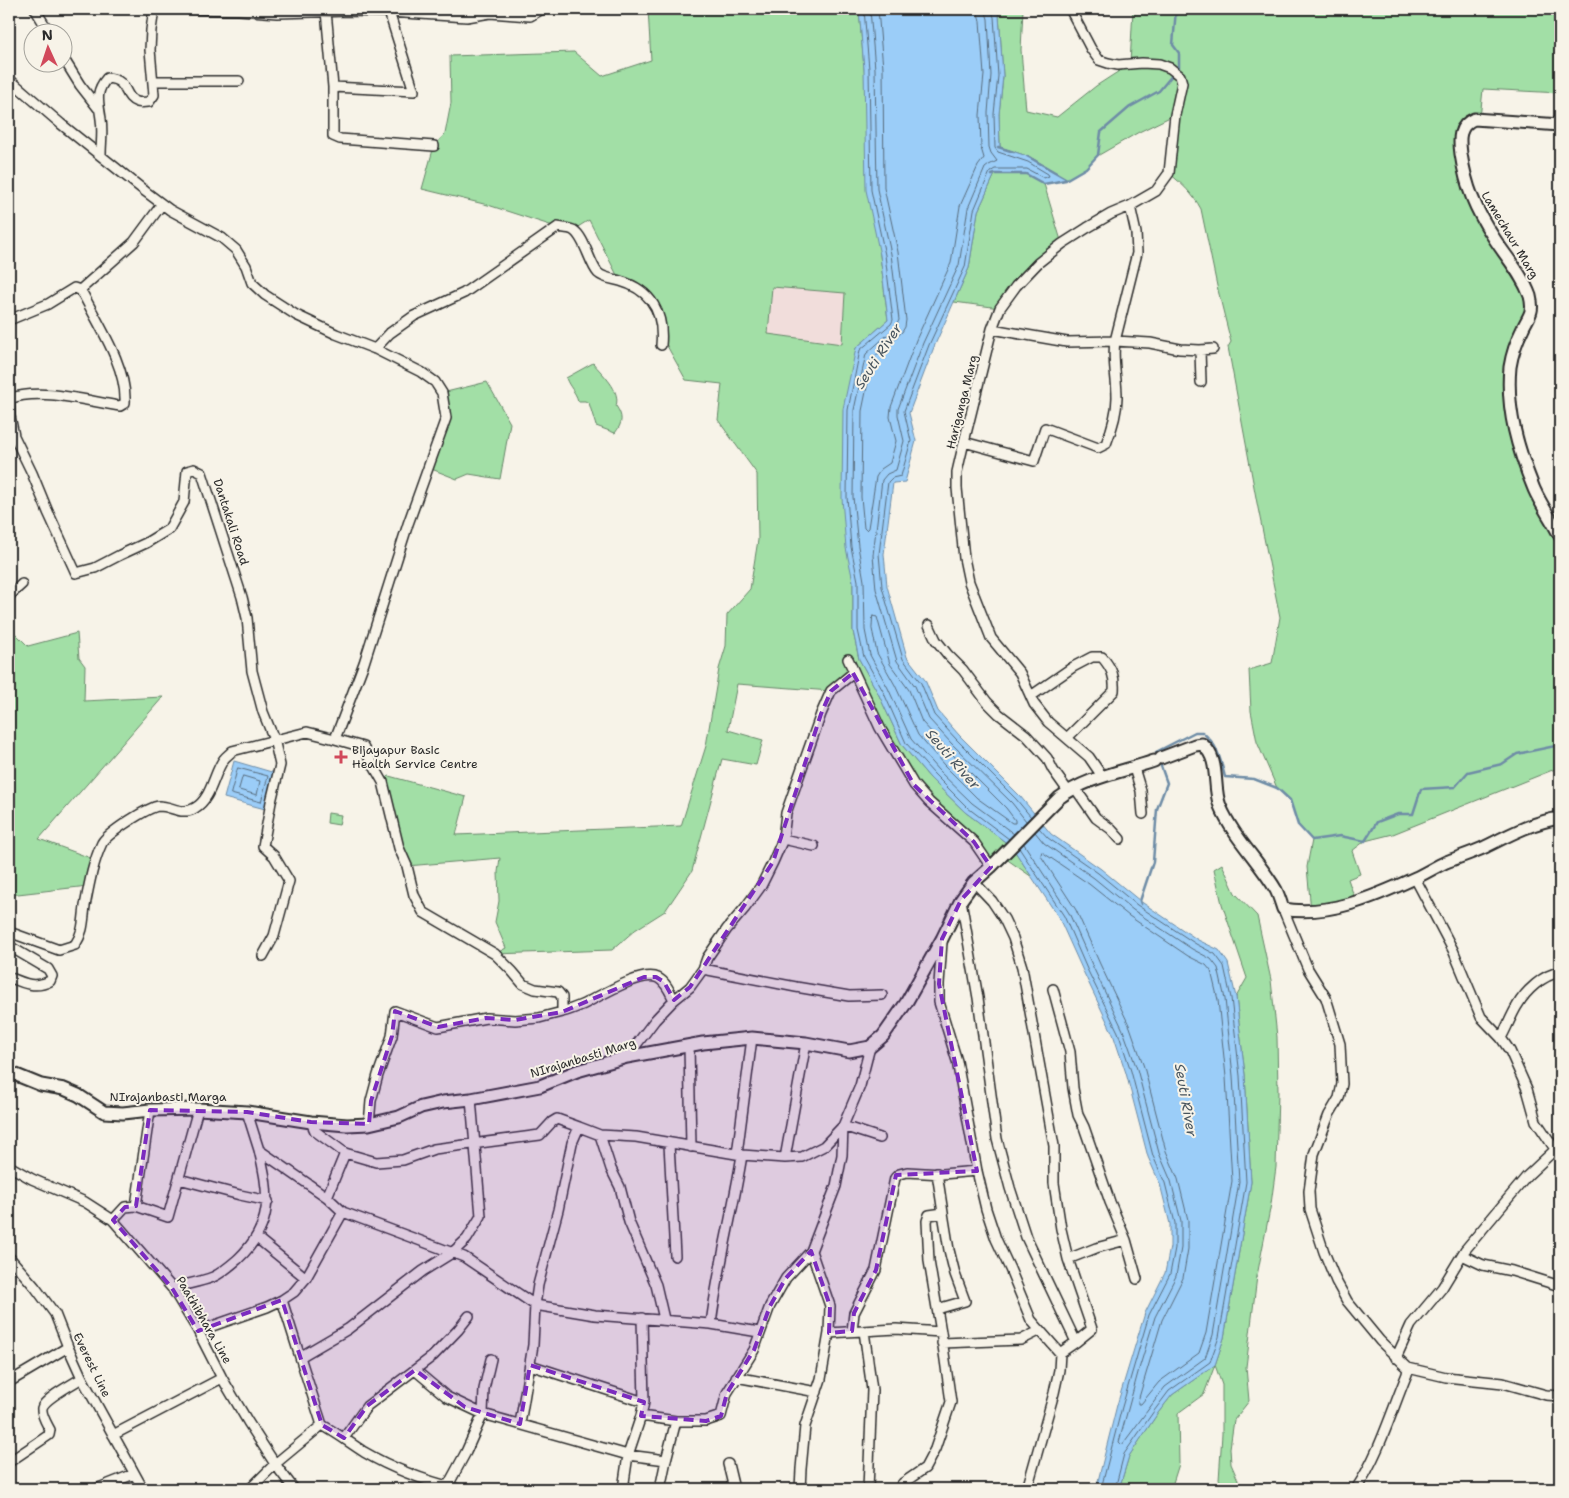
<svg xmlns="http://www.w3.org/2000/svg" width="1569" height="1498" font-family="'Shantell Sans',sans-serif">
	<rect width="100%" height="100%" fill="#f7f3e8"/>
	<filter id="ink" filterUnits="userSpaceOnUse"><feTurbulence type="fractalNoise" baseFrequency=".02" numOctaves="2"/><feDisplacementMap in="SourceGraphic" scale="10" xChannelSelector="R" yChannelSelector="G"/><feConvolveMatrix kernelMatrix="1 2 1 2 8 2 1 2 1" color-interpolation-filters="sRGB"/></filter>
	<g filter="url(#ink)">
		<path fill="#f1dddb" d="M772,287l73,6 -3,51 -74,-10z"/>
		<path fill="#a2dfa6" stroke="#668568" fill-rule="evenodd" d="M648,9h211l21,246 8,65 -32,28 -3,233v50l6,28 19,34 24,52 28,33 35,34 47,35 20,30 -30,-21 -11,11 -17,-25 -60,-57 -61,-112 -22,18 -94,-7 -9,46 35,10 -7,25 -34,-6 -30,112 -27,40 -30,19 -23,20 -117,4 11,-6 -11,-26 4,-21 -1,-29 2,-14 -93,8 -24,-84 6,-6 77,21 -10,38 225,-9 25,-80 13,-77 7,-23 1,-31 23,-26 8,-49 -1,-66 -39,-54 4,-36 -36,-4 -20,-36 -5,1 -6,-38 -35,-26 -31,-61 -16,10 -17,-3 -68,-22 -66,-16 12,-43 11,-12 6,-31 -1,-47 124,-4 28,24 49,-16zM772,287l73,6 -3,51 -74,-10z
			M995,9h28l-2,41 5,60 31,7 39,-31 34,-22 3,-55h427v84l-77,-4 -3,30 -18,7 2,46 66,125 -20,69 7,74 43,96v231l-167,67 -28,7 -13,10 8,23 -12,5 8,23 -45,9 -4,-44 5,-27 -14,-15 -8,-25 -13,-12 -20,-46 -6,-31 -2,-41 23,-7 8,-46 -23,-114 -29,-156 3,-5 -14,-56 -16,-77c-8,-15 -19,-25 -32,-36l5,-58 -35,17 -40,23 -13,13 -19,11 -37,-22 -30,-10 -1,-33 4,-38 -4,-61z
			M995,174h31l18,10 18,60 -62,64 -46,-6 15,-34 9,-57z
			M593,363c10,12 28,27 23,43 7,10 7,17 -1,27l-19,-7 -7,-23 -4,-2h-7c-2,-9 -9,-14 -12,-23z
			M487,382l23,41 -10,56 -31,-5 -12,5 -28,-11 17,-50 -4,-25z
			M9,627l19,19 49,-13 2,25 6,8 -1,35 79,-4 -124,142 57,21 -8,26 -79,9z
			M328,813l13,2 -2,10 -12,-2z
			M1222,864l13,29 22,23 14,64 6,57 1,56 -2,74 -5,37 -14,72 -11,91 3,34 -15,19 -4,28 1,16 11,25h-16l-7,-9 3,-46v-49l-7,-20 -11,29 -26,19 1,51 -8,25h-52l10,-33 29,-43 14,-18 43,-30 9,-27 27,-156 -6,-107 -9,-78 11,-19 -25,-74 -8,-35z"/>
		<path fill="#9bcdf8" stroke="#6e8ca6" d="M859,9h136l4,6 4,61 -4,38 1,33 30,10 37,22 -23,5 -18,-10h-31l-17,37 -9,57 -35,79 -25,66 7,28 -11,41 -12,1 -9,71 3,32 20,71 18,23 13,31 21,24 61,61 31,38 50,35 39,32 58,39 21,10 9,13 8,34 9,78 6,107 -27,156 -9,27 -43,30 -14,18 -29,43 -10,33h-23l21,-84 28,-92 20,-40 5,-26v-23l-10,-40 -12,-27 -22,-84 -13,-39 -30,-63 -24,-53 -47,-71 -47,-35 -35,-34 -28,-33 -24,-52 -19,-34 -6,-28v-50l-7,-33 -4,-50 1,-89 13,-61 32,-28 -8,-65 -14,-65 -2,-121z
			M234,761l41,12 -10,36 -41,-11z"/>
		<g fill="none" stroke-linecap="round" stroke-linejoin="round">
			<path stroke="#586c7d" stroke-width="1" d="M864,9l5,60 2,121 14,65 8,65 -2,4 -31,26 -12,60 -1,87 4,50 7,34v49l6,27 19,34 23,52 28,31 34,34 41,31
				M870,9l5,60 2,120 14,65 8,66 -4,8 -29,26 -12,56 -1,87 5,49 6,35 1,49 5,25 18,33 23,51 27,31 34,33 42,31
				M878,9l5,59 1,120 14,64 8,68 -1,7 -3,5 -29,26 -11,53 -1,86 3,31 2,2 2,-2 8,-51 5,-8 9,-6 6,-22 -6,-24 1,-10 25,-67 35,-77 9,-57 18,-40 6,-8 -3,-10 -1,-33 4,-40 -4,-54 -3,-12
				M985,9l3,10 3,56 -3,38 1,34 2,6 6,8 -8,4 -4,3 -17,40 -9,57 -36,78 -25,66v6l6,26 -8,29 -9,4 -5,6 -9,75 3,34 21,72 18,25 14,33 22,24 61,60 14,18
				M991,9l3,8 4,59 -4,38 1,34 3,4 30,10 20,12 1,2 -5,2 -17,-9h-32l-5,3 -16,38 -9,57 -36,78 -25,66 7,30 -10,35 -9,2 -4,4 -9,72 3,33 21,72 18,24 13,32 22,24 60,60 15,18
				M873,616l4,1 13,47 19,26 13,32 24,26 60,60 9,12v3h-3l-35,-25 -33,-33 -26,-30 -23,-50 -18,-32 -5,-24z
				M238,768l30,8 -7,26 -30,-8z
				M243,776l17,5 -3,14 -18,-5z
				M1039,828l9,10 50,35 39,32 59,39 19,10 9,12 7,32 9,78 6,106 -27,155 -9,25 -41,29 -15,20 -30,43 -9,35
				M1024,844l45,69 24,54 30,63 14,39 22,84 12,28 10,40v27l-5,28 -21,41 -16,52 -20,73 3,3 43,-58 40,-29 8,-23 26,-153 -6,-106 -8,-77 -7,-31 -7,-9 -19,-10 -59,-39 -39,-32 -50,-35 -9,-11
				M1019,848l45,68 23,53 31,63 13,39 22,85 12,27 10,40v25l-5,26 -21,41 -27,92 -21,82
				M1042,852l47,32 40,32 59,40 18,9 5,6 7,29 8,77 6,104 -26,152 -7,20 -40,29 -18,22h-3v-3l24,-81 21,-42 5,-29v-29l-10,-41 -12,-28 -22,-84 -14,-40 -30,-63 -24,-54 -35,-54z"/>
			<path stroke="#6e8ca6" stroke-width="2.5" d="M998,147l16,5
				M1027,156l40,23 19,-11 12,-13 3,-23 29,-25 29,-16 20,-24v-14l-6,-8 3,-36
				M992,175l3,-1h31l18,10 22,-4
				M1141,904l-1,-3 13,-39 4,-53 10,-26 -11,-31 39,-20h7c16,13 18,26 23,45l29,2 23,9 13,12 8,25 14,15 28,-4 25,5 12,-19 21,-8h15l8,-25 34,-2 13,-15 34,-8 15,-10 43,-9"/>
			<defs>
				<path id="minor" d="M35,9l14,23
					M189,9l50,1 38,3 72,-2 40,1 78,5 23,-4 40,3 12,-7
					M1070,9l21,40 8,11 9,3 10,2 24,-2 17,1 11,4 10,8 2,7 -7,32 -6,58 -13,18 -26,15 -19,8 -24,14 -25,16 -24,19 -22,23 -16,22 -8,21 -28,113 -7,30v16l7,70 5,24 22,56 29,35 14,31 14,18 41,35 13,19
					M326,11l7,76v49l7,3 94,7
					M62,56l18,29 18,23
					M9,79l52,45 85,68 24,18 52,28 14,12 10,16 6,17 13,12 31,20 40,19 39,15 46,23 14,10 7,11 4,25 -38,106 -44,139 -29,76 -28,-7 -75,19c-2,3 -6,5 -8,8 -11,15 -12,39 -29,49 -13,8 -23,-2 -36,-2 -11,1 -51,27 -57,37 -9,19 -13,42 -17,63 -2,15 -1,25 -10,39l-16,5 -50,-18
					M153,81h86
					M333,87l81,4 -25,-79
					M101,155c0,-12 2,-24 0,-36 -2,-17 -7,-26 6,-41 23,2 15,19 30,24 3,1 8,0 12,0l5,-7 -4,-45 1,-20 3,-21
					M80,290l54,-48 28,-38
					M9,320l39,-16 26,-16 6,2 4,6c16,31 43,72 41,107l-5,3c-34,-5 -79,-19 -111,-7
					M992,329l75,13 48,-1 35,2 30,6 20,1 13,-1
					M375,349l15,-16 24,-17 50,-23 94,-66c4,1 11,1 15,3 12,7 16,33 25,43 5,5 15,6 22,8 32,9 44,33 41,64
					M1200,350l1,32
					M9,392l1,24 4,20 18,37 16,39 28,61 19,-5 25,-13 26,-12 23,-14 15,-27 3,-31 7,-2 8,4 40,124 5,21 5,53 11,41 11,27 6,26 -9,37 -8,44 11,10 15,25 -15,55 -11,20
					M964,442l70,19 11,-33 53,20 8,-4c6,-15 11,-31 11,-47 0,-19 -5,-37 -2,-56l22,-88 -1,-20 -6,-27
					M9,596l13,-12
					M929,625l7,15 12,15 15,15 24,32 12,12 27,21 21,23 6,12 15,21
					M848,659l32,69 34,57 15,17 45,40 17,25
					M1031,696l42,-29 19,-10h10c10,12 13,19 12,34l-47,47
					M335,739l28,8 20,35 16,66 8,18 7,29 9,17 72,42 17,17 11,13 12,5 23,3 4,5v15c8,-2 15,-5 22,-8 16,-8 58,-34 74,-26 8,4 12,14 16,22
					M1134,768l7,23 2,23
					M1075,788l21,30 15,11 9,10
					M783,839l31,7
					M1415,878l38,72 28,67 20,21 9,13 17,38 9,32 19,28
					M974,882l18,19 12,18 9,19 9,29 32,179v37l7,46 7,30 24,70 -16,13
					M961,900l17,98 19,141 13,49 16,49 50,105 -16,11
					M1283,909l25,60 18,29 14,46 2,40 -3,14 -10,17 -15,39 -5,37 1,18 14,43 12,29 11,20 33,40 28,27 -1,6c-16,39 -28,80 -51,115
					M942,942l-3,42v18l18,59 20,110 9,38 10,30 14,30 21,51 29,33 -1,17 -5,23 -27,96
					M9,946l39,23 4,7 -2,5c-14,8 -27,2 -41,-4
					M703,969l93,18 53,9 33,-1
					M1053,989l17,63 3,36 5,27 6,12 26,75 16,38 11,39
					M1501,1038c6,-11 10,-22 16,-32 9,-16 26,-31 43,-34
					M689,1046l2,101
					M627,1057l28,-37 19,-20 16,-13 13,-18 4,-11 20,-29 18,-21 16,-22 12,-24 10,-23 3,-26 35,-99 10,-23 22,-18
					M247,1112l12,38 68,47 16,15 121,45 71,48 60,10 116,9 48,8
					M311,1122l4,9 30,22 -18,44
					M369,1124l2,-23 7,-26 14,-39 3,-25 43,16 48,-9 29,2 24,-2 23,-6
					M600,1135l11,34 9,18 9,35 27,63 8,34
					M669,1144l6,112
					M345,1153l31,9 27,-2 31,-11 106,-14 12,-13 5,-3 22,8
					M737,1154l15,-116
					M785,1158l21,-115
					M9,1166l23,13 53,23 28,18 59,68 26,43 24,47 26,44 27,42 19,25
					M179,1179l61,16 28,6
					M136,1206l32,11 30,-108
					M113,1220l12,-13 11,-1 14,-96
					M257,1238l49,40
					M1462,1255l21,10 29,6 48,15
					M9,1257l26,30 20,27 13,33 14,31 61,111
					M1068,1259l28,-11 30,-8
					M172,1288c13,-4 29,-6 41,-11 9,-4 18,-12 25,-18 36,-34 32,-65 21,-109
					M282,1300l18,57 48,-28 75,-58 29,-18 15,-14 14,-23 -10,-117
					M937,1309l28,-8 -10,-27 -6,-24 -6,-37
					M711,1324c7,-57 22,-112 31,-169
					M198,1331l69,-24 15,-7 12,-8 12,-14 37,-66
					M852,1331l2,-18 22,-43 19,-92 4,-4 8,-2 35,2 35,-3
					M864,1331l8,59 -4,99
					M829,1333l67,-4 45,3 -12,-71 -2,-40 2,-6 14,-2 -6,-40
					M942,1343l79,-3 18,-9
					M1396,1358l15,-33 31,-37 23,-38 62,-74 33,-31
					M530,1365l114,37 -2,-84
					M1408,1368l38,9 57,6 43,12 14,1
					M415,1370l32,27 36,17 145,41 38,5
					M736,1377l81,15
					M9,1382l59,-35
					M644,1402l-3,14 35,5h30l15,-5 6,-23 27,-43 16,-44 16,-28 25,-27 25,-65 6,-31 1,-29 37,12
					M520,1424l13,-79 2,-40 3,-20 20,-75 14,-67 7,-16 21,8 36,2 106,18 43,3 17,-1 22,-11 19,-20 17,-40 10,-39
					M322,1425c15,8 28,18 42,27 29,17 62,29 94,37
					M113,1435l109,-57
					M344,1438l23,-32 66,-50 25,-26 11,-14
					M9,1462l40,-27 1,-5c-3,-6 -9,-15 -8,-22 2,-9 32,-25 40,-30
					M728,1464l6,25
					M96,1489l38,-15
					M250,1489l25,-25 47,-39 -22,-68
					M446,1489l20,-37 17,-38 1,-25 7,-30
					M623,1489l5,-34 13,-39
					M660,1489l6,-29 10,-39
					M800,1489l1,-20 4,-43 16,-47 8,-46 1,-27 -19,-55
					M898,1489l5,-6 22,-15 10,-19 16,-47 -10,-70"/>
				<path id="tertiary" d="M1560,125l-86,-6c-16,7 -15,20 -13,35 5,33 14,55 33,84 12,19 28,36 36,58 1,4 2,11 1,15 -1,5 -6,12 -8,17 -6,12 -11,26 -13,39 -4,43 8,83 24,122 7,16 18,31 26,47
					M1161,758l34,-13 7,-1c19,16 10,41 18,62 13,31 39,55 56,84 3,6 5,13 7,19 45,8 91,-12 132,-31 11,-5 20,-11 31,-16 13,-5 26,-9 39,-15 24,-12 48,-25 75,-29
					M9,1072l32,13 23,4 14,6 26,17 19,1 27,-3 48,-1 49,3 64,10 36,3 22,-1 30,-7 22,-10 22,-5 28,-3 69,-13 37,-15 50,-14 76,-14 49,-5 54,5 43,8 21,-4 13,-11 23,-33 36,-64 19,-39 13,-18 17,-15 68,-69c28,-21 63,-26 95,-37"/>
			</defs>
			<use href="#minor" stroke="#2b2b2b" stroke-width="12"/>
			<use href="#tertiary" stroke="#2b2b2b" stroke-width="15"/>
			<use href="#minor" stroke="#f7f3e8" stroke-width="9"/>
			<use href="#tertiary" stroke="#f7f3e8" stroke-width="11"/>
		</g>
	</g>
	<path fill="#7b2cbf" fill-opacity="0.2" stroke="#7b2cbf" stroke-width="4" stroke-dasharray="10 6" stroke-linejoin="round" d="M853,673l61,112 60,57 17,25 -30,33 -19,39 -3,45 38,187 -81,4 -20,95 -22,43 -2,18 -23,2 1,-27 -19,-55 -25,27 -16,28 -16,44 -27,43 -6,23 -15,5 -65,-5 3,-14 -114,-37 -10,59 -55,-17 -50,-37 -48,36 -23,32 -22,-13 -40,-125 -84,31 -26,-43 -59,-68 12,-13 11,-1 14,-96 97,2 64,10 58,2 2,-23 21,-65 3,-25 43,16 48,-9 29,2 47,-8 82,-35h12l8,5 10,18 16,-13 83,-125 48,-148 10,-23z"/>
	<path fill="#d1495b" stroke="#f7f3e8" stroke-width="2" d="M338.5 749.5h5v5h5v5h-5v5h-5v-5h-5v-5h5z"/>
	<g text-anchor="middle" stroke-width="4" stroke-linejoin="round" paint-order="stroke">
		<g font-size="12" fill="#2b2b2b" stroke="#f7f3e8">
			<text transform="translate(1510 235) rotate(59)" y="4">Lamechaur Marg</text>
			<text transform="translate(962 402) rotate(-76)" y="4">Hariganga Marg</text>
			<text transform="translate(231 522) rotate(72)" y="4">Dantakali Road</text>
			<text transform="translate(583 1058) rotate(-17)" y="4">NIrajanbasti Marg</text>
			<text x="168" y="1101">NIrajanbasti Marga</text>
			<text transform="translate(204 1320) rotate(60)" y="4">Paathibhara Line</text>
			<text transform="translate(92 1365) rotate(64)" y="4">Everest Line</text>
		</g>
		<g font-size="12" fill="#2b2b2b" stroke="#f7f3e8" text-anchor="start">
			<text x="352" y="754">Bijayapur Basic<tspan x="352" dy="14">Health Service Centre</tspan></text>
		</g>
		<g font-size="14" font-style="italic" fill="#47545e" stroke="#f7f3e8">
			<text transform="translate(878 356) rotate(-57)" y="5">Seuti River</text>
			<text transform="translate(953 759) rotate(49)" y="5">Seuti River</text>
			<text transform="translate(1186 1100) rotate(80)" y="5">Seuti River</text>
		</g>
	</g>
	<rect width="1569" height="1498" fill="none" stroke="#f7f3e8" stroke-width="30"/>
	<rect x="15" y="15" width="1539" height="1468" fill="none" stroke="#2b2b2b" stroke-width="2" filter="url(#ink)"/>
	<g transform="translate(48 48) rotate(357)"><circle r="24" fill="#f7f3e8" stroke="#a5a39c"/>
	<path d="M0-4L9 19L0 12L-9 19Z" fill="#d1495b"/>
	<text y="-8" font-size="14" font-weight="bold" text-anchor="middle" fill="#2b2b2b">N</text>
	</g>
</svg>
